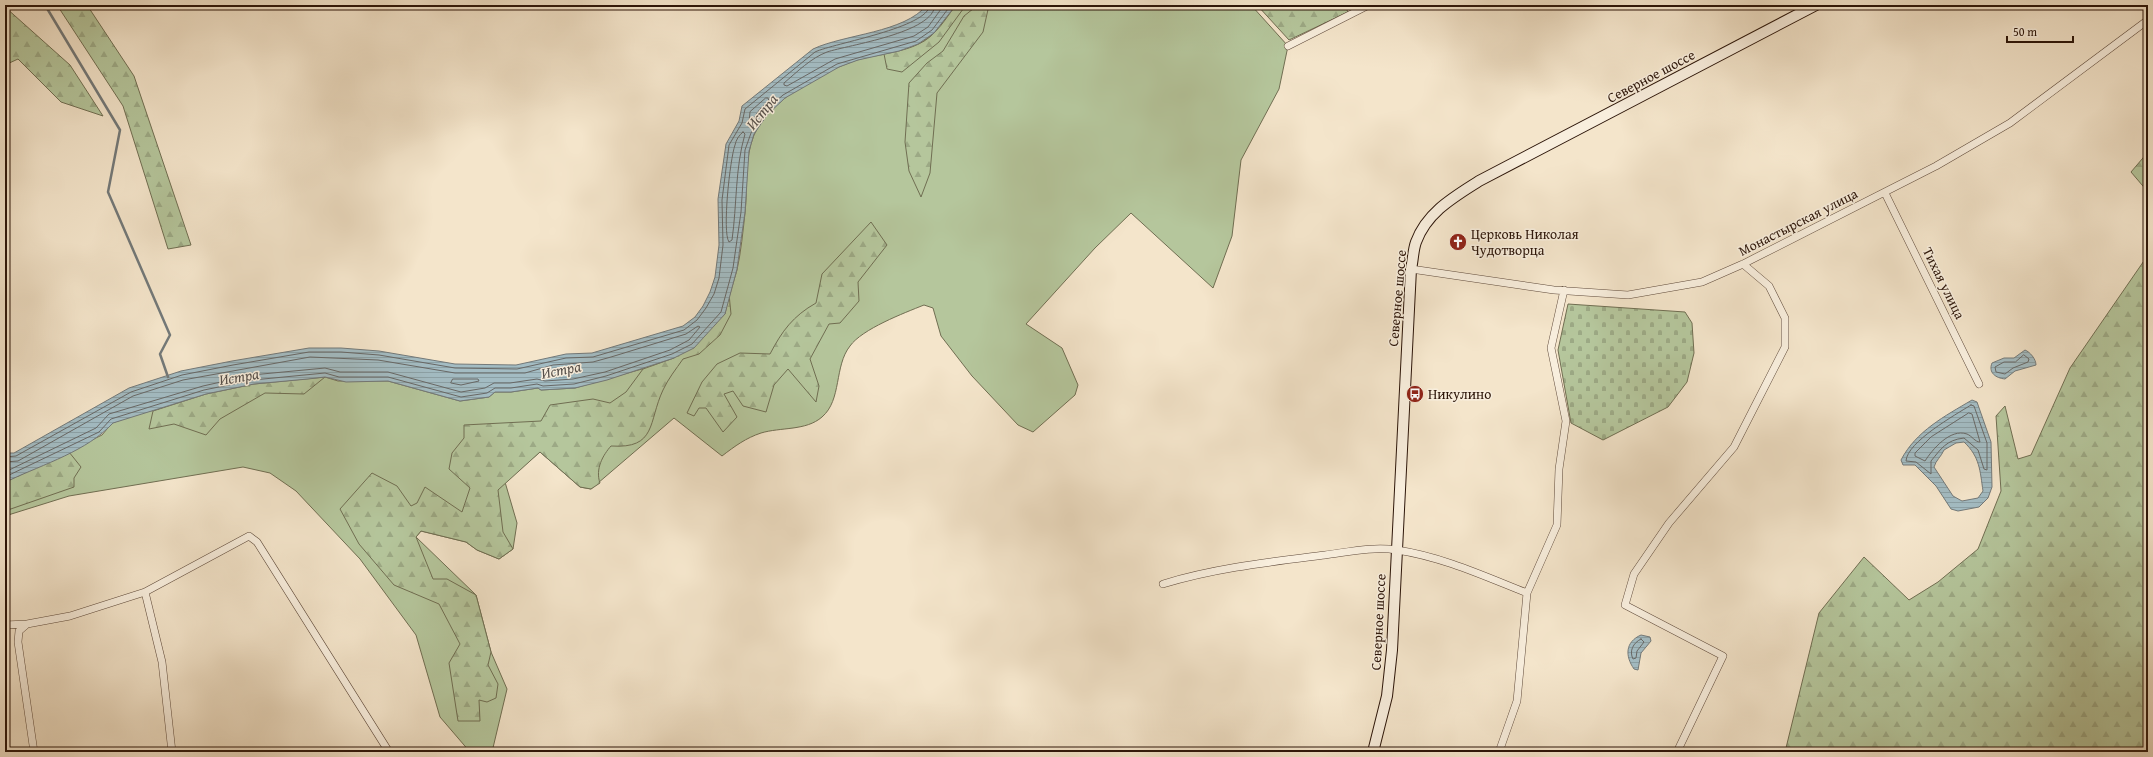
<svg xmlns="http://www.w3.org/2000/svg" width="2153" height="757" font-family="'Gentium Book Plus',serif">
	<defs>
		<pattern id="forest-firs" width="22" height="20" patternUnits="userSpaceOnUse"><rect width="22" height="20" fill="#b5c69c"/><path d="M5 1l3.5 6h-7zM16 11l3.5 6h-7z" fill="#9ca985"/></pattern>
		<pattern id="cemetery-stones" width="16" height="16" patternUnits="userSpaceOnUse"><rect width="16" height="16" fill="#b5c69c"/><path d="M2 7V4a2 2 0 0 1 4 0v3zM10 15v-3a2 2 0 0 1 4 0v3z" fill="#9ca985"/></pattern>
		<pattern id="water-rules" width="6" height="5" patternUnits="userSpaceOnUse"><rect width="6" height="5" fill="#a3bcc3"/><path d="M0 2.5h6" fill="none" stroke="#8ca1a6"/></pattern>
	</defs>
	<rect width="100%" height="100%" fill="#f4e5cb"/>
	<filter id="stains"><feTurbulence type="fractalNoise" baseFrequency=".005" numOctaves="4"/><feColorMatrix values="0 0 0 0 .2 0 0 0 0 .09 0 0 0 0 .02 0 0 0 .5 -.17"/></filter>
	<radialGradient id="worn" r=".72"><stop offset=".6" stop-color="#630" stop-opacity="0"/><stop offset="1" stop-color="#630" stop-opacity=".3"/></radialGradient>
	<path fill="#b5c69c" stroke="#706e52" d="M956,5h295l37,41 -9,43 -38,71 -9,76 -19,52 -82,-75 -36,35 -69,76 36,24 16,37 -3,10 -42,37 -15,-7 -46,-49 -31,-40 -8,-28 -9,-3c-20,8 -62,24 -74,41 -16,20 -8,54 -28,71 -16,14 -41,10 -61,16 -15,5 -26,13 -39,23l-48,-38 -83,71 -11,-2 -40,-35 -35,30 12,41 -4,26 -14,10 -22,-9 -11,-8 -45,-11 -5,6 60,58 15,57 16,37 -15,63h-22l-30,-35 -24,-82 -56,-76 -64,-68 -26,-18 -27,-6 -174,29 -64,20v-35l5,-1 92,-45 10,-12 33,-11 180,-35 13,4h50l72,20 29,-4 6,-5h16l27,-4 3,2 34,-2 67,-19 83,-55c3,-15 8,-30 12,-44 4,-18 6,-39 8,-57 3,-26 -1,-54 9,-78 16,-36 68,-63 103,-75 20,-6 43,-6 62,-16 17,-10 25,-24 37,-39z"/>
	<path fill="url(#forest-firs)" stroke="#706e52" d="M57,5h30l47,71 57,169 -23,4 -45,-143z
		M956,5h10l-27,37 -37,30 -15,-3 -3,-15c17,-3 39,-8 51,-22 8,-8 14,-18 21,-27z
		M978,5h11l-6,27 -46,61 -7,80 -9,24 -12,-26 -4,-29 4,-59 18,-20 16,-12 21,-35z
		M1257,5h87l4,7 -59,28z
		M5,7l65,58 33,51 -42,-14 -43,-43 -13,6z
		M2148,152v40l-17,-20z
		M871,222l16,23 -29,37 1,19 -19,22 -11,1 -19,35 9,27 -3,16 -28,-33 -14,16 -8,27 -23,-6 -10,-15 -9,3 13,23 -14,15 -17,-24h-7l-5,8 -7,-3 15,-31 15,-18 23,-11 30,1c12,-23 23,-38 46,-51l6,-29z
		M2148,255v497h-363l34,-139 45,-56 45,43 29,-18 40,-33 23,-58 -5,-75 9,-10 13,53 13,-4 39,-87z
		M729,294l2,20 -11,21 -21,19 -16,5c-7,10 -15,20 -20,31 -15,32 -6,59 -52,56 -8,9 -16,23 -11,37l-9,6 -11,-2 -40,-35 -42,38 5,42 10,17 -14,10 -22,-9 -11,-8 -45,-11 -5,6 17,42h14l29,16 15,57 -3,13 10,19 -2,14 -9,4 -8,-2 1,21h-22l-9,-58 11,-19 -21,-40 -45,-19 -35,-41 -19,-35 32,-36 25,13 14,20 6,-3 8,-16 37,25 8,-24 -21,-19 3,-16 12,-15v-13l77,-4 9,-16 43,-6 17,4 16,-11 17,-23 31,-11 51,-44z
		M325,377l-21,17 -39,-1 -45,26 -14,16 -32,-11 -25,5 4,-18 53,-17 48,-10z
		M69,452l12,15 -7,11v9l-69,24v-29z"/>
	<path fill="url(#cemetery-stones)" stroke="#706e52" d="M1568,304l117,8 7,11 2,30 -7,29 -19,25 -65,33 -32,-17 -13,-73z"/>
	<path fill="url(#water-rules)" stroke="#737979" fill-rule="evenodd" d="M927,5h29l-22,28 -16,11 -19,7 -41,9 -19,7 -54,31 -18,17 -13,19 -5,17 -4,61 -8,57 -12,45 -31,34 -20,10 -67,22 -32,8 -34,2 -3,-2 -27,4h-16l-6,5 -29,4 -72,-20 -42,1 -21,-5 -17,2 -54,5 -48,10 -93,29c-26,28 -69,41 -103,57l-5,1v-28h9l115,-65 52,-17 51,-10 77,-13h32l38,3 76,13 61,1 50,-11 26,-1 91,-27 12,-9 8,-11 7,-14 5,-15 4,-32 -1,-46 8,-55 13,-23 3,-15 71,-57c32,-15 91,-16 114,-44z
		M2025,350c5,2 11,9 11,15l-21,6 -10,8c-9,-1 -17,-6 -13,-16l12,-5h10z
		M1972,400l5,2 14,40 1,45 -4,11 -9,9 -21,4 -7,-2 -15,-23 -21,-21h-12l-2,-5c15,-29 44,-44 71,-60zM1964,442c16,15 16,29 19,49l-5,7 -16,3 -9,-5 -19,-29c2,-7 7,-10 10,-17l12,-7z
		M1641,635l9,2 1,4 -10,12 -3,17 -4,-1c-9,-13 -9,-27 7,-34z"/>
	<g fill="none" stroke-linecap="round" stroke-linejoin="round">
		<path stroke="#686866" stroke-width="1" d="M935,5c-1,28 -87,40 -108,47 -16,6 -30,20 -43,31v2l3,1 48,-27 79,-23 14,-9 16,-22
			M766,98h2l1,3 -9,8 -9,13 -2,1 1,-11z
			M743,132l2,2c-10,34 -8,71 -13,106l-3,2c-7,-10 1,-83 6,-97 1,-5 4,-10 8,-13z
			M2024,355l5,4 -1,3 -15,6 -8,6 -9,-2 -1,-5 9,-5h11z
			M453,379h25l1,2 -18,4 -10,-2z
			M1971,405l3,1 13,37v27l-3,-1 -6,-19 -14,-12c-18,2 -23,11 -33,23v13l-15,-12 -10,-1c1,-19 49,-46 65,-56z
			M1969,413l3,1 8,28c-5,0 -8,-6 -13,-8 -17,-6 -35,16 -42,27l-10,-5v-3l16,-16z
			M5,457l11,-1 115,-64 51,-17 51,-10 76,-13h32l38,3 76,13 62,1 49,-11 27,-1 91,-27 13,-10 9,-12 8,-14 5,-16 4,-33 -1,-45 7,-55 13,-22 3,-14 70,-57c19,-9 113,-24 115,-47
			M5,462l13,-1 115,-65 50,-16 127,-23 68,3 77,13h70l28,-8 40,-3 18,-5 75,-23 12,-8 2,1 -11,13 -19,10 -65,22 -32,7 -28,2 -8,-2 -27,4h-16l-9,5 -24,4 -73,-20h-48l-15,-4 -73,7 -49,11 -94,28 -13,14 -91,44
			M5,477l94,-45 12,-13 93,-29 49,-10 72,-7 14,4h49l73,20 26,-4 8,-5h16l26,-4 6,2 31,-2 32,-8 66,-22 20,-10 29,-32 12,-44 8,-56 4,-62 6,-17 12,-20 20,-18 54,-31 79,-23 16,-11 19,-25
			M1641,639l3,3 -7,9 -1,7 -3,1c-4,-8 0,-16 8,-20z"/>
		<path stroke="#737979" stroke-width="2.5" d="M45,5l75,125 -12,62 62,143 -10,19 8,23"/>
		<defs>
			<path id="minor" d="M1288,46l81,-41
				M1885,193l94,191
				M1411,269l143,21 74,5 74,-13 41,-18 193,-98 74,-43 138,-103
				M1163,584c52,-16 107,-22 162,-29 23,-3 49,-9 72,-5 46,7 87,26 130,43
				M145,592l17,70 10,90
				M5,625l22,-1
				M34,752l-16,-110 1,-11 8,-7 43,-8 75,-24 104,-56 8,6 132,210
				M1499,752l18,-51 10,-108 30,-68 2,-56 7,-48 -15,-73 13,-58
				M1677,752l46,-96 -98,-51 9,-31 35,-51 65,-76 51,-100v-29l-16,-32 -26,-22"/>
			<path id="secondary" d="M1373,752l14,-56 5,-46 19,-381c2,-8 2,-19 5,-27 11,-30 38,-45 63,-61l337,-176"/>
		</defs>
		<use href="#minor" stroke="#5e493a" stroke-width="8"/>
		<use href="#secondary" stroke="#2c1509" stroke-width="12"/>
		<use href="#minor" stroke="#f8eedd" stroke-width="7"/>
		<use href="#secondary" stroke="#f8eedd" stroke-width="10"/>
	</g>
	<defs>
		<symbol id="church-disc" viewBox="-11 -11 22 22"><circle r="9.5" fill="#8f2418" stroke="#f8eedd"/><path d="M-1.2-6h2.4v3.5h3.3v2.4h-3.3V6h-2.4V-.1h-3.3v-2.4h3.3Z" fill="#fff"/></symbol>
		<symbol id="bus-disc" viewBox="-11 -11 22 22"><circle r="9.5" fill="#8f2418" stroke="#f8eedd"/><path d="M-5-6H5V4H4V6H2V4H-2V6H-4V4H-5ZM-3.5-4V0h7V-4ZM-3.5 1.2v1.5H-2V1.2ZM2 1.2v1.5H3.5V1.2Z" fill="#fff"/></symbol>
	</defs>
	<g fill-rule="evenodd">
		<use href="#church-disc" x="1448" y="232" width="20" height="20"/>
		<use href="#bus-disc" x="1405" y="384" width="20" height="20"/>
	</g>
	<g text-anchor="middle" stroke-width="3" stroke-linejoin="round" paint-order="stroke">
		<g font-size="14" fill="#2c1509" stroke="#f8eedd">
			<text transform="translate(1651 76) rotate(-28)" y="5">Северное шоссе</text>
			<text transform="translate(1798 222) rotate(-27)" y="5">Монастырская улица</text>
			<text transform="translate(1944 283) rotate(64)" y="5">Тихая улица</text>
			<text transform="translate(1397 298) rotate(-85)" y="5">Северное шоссе</text>
			<text transform="translate(1378 622) rotate(-87)" y="5">Северное шоссе</text>
		</g>
		<g font-size="14" fill="#2c1509" stroke="#f8eedd" text-anchor="start">
			<text x="1471" y="239">Церковь Николая<tspan x="1471" dy="16">Чудотворца</tspan></text>
			<text x="1428" y="399">Никулино</text>
		</g>
		<g font-size="15" font-style="italic" fill="#564f4a" stroke="#f8eedd">
			<text transform="translate(762 112) rotate(-51)" y="5">Истра</text>
			<text transform="translate(561 370) rotate(-11)" y="5">Истра</text>
			<text transform="translate(239 377) rotate(-9)" y="5">Истра</text>
		</g>
	</g>
	<rect width="2153" height="757" fill="none" stroke="#f4e5cb" stroke-width="20"/>
	<rect x="6" y="6" width="2141" height="745" fill="none" stroke="#2c1509" stroke-width="2"/>
	<rect x="10" y="10" width="2133" height="737" fill="none" stroke="#2c1509"/>
	<path d="M2007 36v6h66v-6" fill="none" stroke="#2c1509" stroke-width="2"/>
	<text x="2013" y="36" font-size="12" fill="#2c1509" stroke="#f8eedd" stroke-width="3" paint-order="stroke">50 m</text>
	<rect width="100%" height="100%" filter="url(#stains)"/>
	<rect width="100%" height="100%" fill="url(#worn)"/>
</svg>
